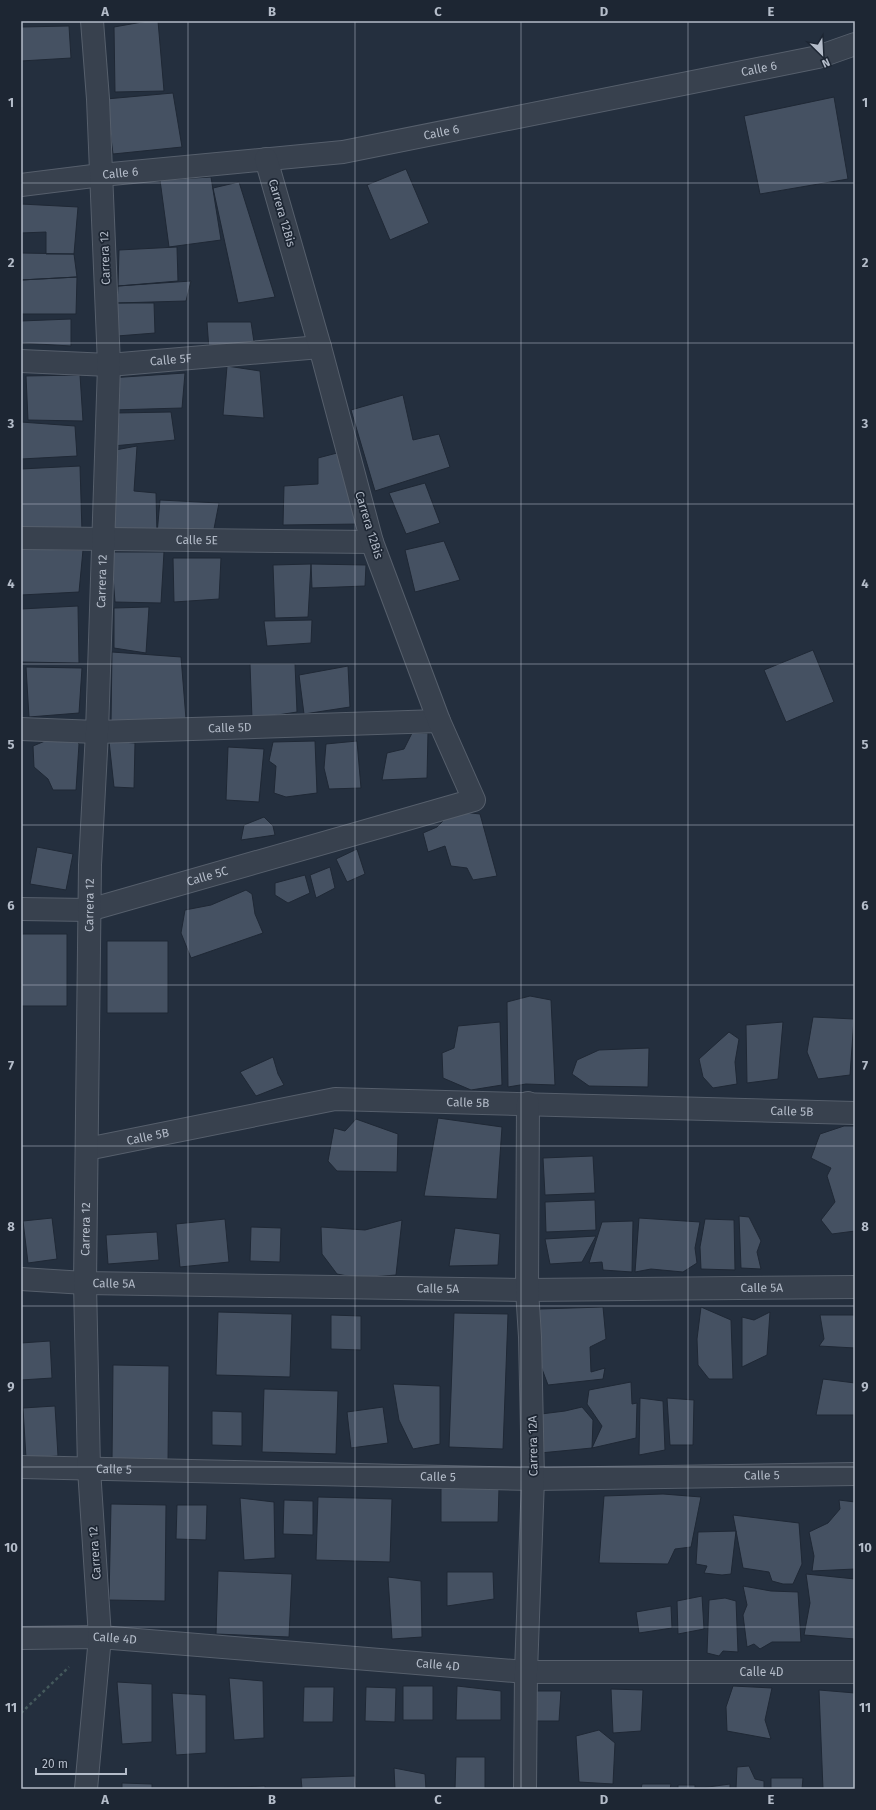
<svg xmlns="http://www.w3.org/2000/svg" width="876" height="1810" font-family="'Fira Sans',sans-serif">
	<rect width="100%" height="100%" fill="#242f3e"/>
	<path fill="#455162" stroke="#1f2835" d="M148,21h10l6,70 -49,1 -1,-65z
		M69,26l2,32 -50,3v-34z
		M173,93l9,54 -69,7 -7,-55z
		M834,97l14,82 -88,15 -16,-78z
		M406,169l23,54 -39,17 -23,-55z
		M211,177l10,63 -52,7 -9,-67z
		M239,182l36,115 -37,6 -25,-115z
		M21,204l57,3 -4,47h-28v-22l-25,1z
		M177,247l1,34 -60,5 1,-36z
		M21,253l53,1 3,23 -56,3z
		M77,277l-1,37h-55v-34z
		M191,281l-5,20 -69,2 1,-17z
		M117,303h37l1,30 -38,3z
		M71,319v27l-50,-3v-22z
		M207,322h44l3,20 -45,8z
		M227,366l33,5 4,47 -41,-3z
		M185,373l-3,35 -70,2 -3,-32z
		M80,375l3,46 -55,-1 -2,-44z
		M403,395l10,45 26,-6 11,33 -75,24 -24,-81z
		M171,412l4,28 -62,6 3,-33z
		M21,422l54,4 2,30 -56,3z
		M137,446l-3,45 22,2 1,41 -45,-2 -2,-81z
		M337,453l22,71 -76,1 1,-39 34,-2v-26z
		M80,466l2,66 -61,-3v-60z
		M425,483l15,40 -34,11 -17,-41z
		M160,500l59,3 -6,31h-56z
		M444,541l16,39 -45,12 -10,-42z
		M21,549l62,1 -4,42 -58,3z
		M111,552h53l-3,51 -46,-1z
		M173,558h48l-2,41 -45,3z
		M311,564l55,1 -1,21 -53,2z
		M311,564l-3,53 -33,1 -2,-53z
		M78,606l1,57 -58,-1v-53z
		M149,607l-3,46 -32,-5v-40z
		M312,620l-1,23 -44,3 -3,-25z
		M813,650l21,52 -48,20 -22,-52z
		M112,652l69,5 5,62 -75,3z
		M250,664h45l2,48 -45,7z
		M348,666l2,41 -46,7 -5,-39z
		M26,667l56,1 -3,45 -50,4z
		M412,733h16l-1,45 -45,2 5,-27 17,-4z
		M57,736l18,3 4,5 -3,46h-23l-5,-11 -14,-12 -1,-21z
		M109,741l26,2 -1,45 -20,-1z
		M315,741l2,52 -31,4 -12,-4 2,-27 -7,-5 4,-19z
		M357,741l4,47 -32,1 -5,-21 2,-24z
		M228,747l36,2 -5,53 -33,-2z
		M453,811l27,3 17,62 -24,4 -6,-12 -16,-2 -6,-20 -17,6 -5,-19 14,-6z
		M264,817l9,9 2,9 -34,5 3,-15z
		M37,847l36,7 -7,36 -36,-6z
		M357,849l8,25 -18,8 -11,-23z
		M330,867l5,21 -19,10 -6,-23z
		M305,875l5,18 -22,10 -13,-8v-12z
		M246,890l6,4 3,20 8,19 -72,25 -10,-25 4,-23 26,-5z
		M21,934h46v72h-46z
		M107,941h61v72h-61z
		M530,996l21,4 4,85 -29,-1 -18,3 -1,-85z
		M813,1017l41,2 -4,56 -32,4 -11,-27z
		M500,1022l2,63 -31,5 -28,-12 -1,-25 12,-5 4,-22z
		M783,1022l-5,57 -31,4 -1,-58z
		M729,1032l10,7 -4,23 2,22 -24,4 -10,-11 -4,-18z
		M649,1048l-1,39 -59,-1 -17,-12 5,-14 22,-10z
		M273,1057l5,17 6,11 -28,11 -16,-24z
		M438,1118l64,9 -5,72 -73,-3z
		M356,1119l42,15 -1,38 -60,-1 -9,-10 6,-33 11,3z
		M844,1126h11v105l-23,3 -11,-14 14,-18 -8,-26 4,-8 -20,-10 9,-24z
		M593,1156l2,37 -50,2 -2,-37z
		M595,1200l1,30 -50,2 -1,-30z
		M739,1216l10,1 12,24 -4,11 4,17 -20,-1z
		M52,1218l5,41 -29,4 -5,-42z
		M639,1218l61,4 -5,26 2,15 -14,9 -32,-3 -16,3z
		M225,1219l4,43 -49,5 -4,-43z
		M705,1219l29,1 1,50 -34,-1 -1,-22z
		M402,1220l-6,55 -38,3 -21,-4 -15,-20 -1,-27 44,3z
		M633,1221l-1,51 -29,-2 -1,-8 -13,1 13,-41z
		M251,1227l30,1 -1,34 -30,-1z
		M455,1228l45,6 -2,31 -49,1z
		M157,1232l2,28 -51,4 -2,-29z
		M596,1236l-14,26 -32,2 -5,-25z
		M603,1307l3,32 -16,8 1,25 14,-4 -2,11 -55,6 -18,-48 10,-28z
		M701,1307l30,13 2,59h-24l-11,-14 -1,-26z
		M218,1312l74,2 -2,63 -74,-2z
		M770,1312l-3,43 -25,12v-50l12,3z
		M454,1313l54,1 -5,135 -54,-2z
		M331,1315l30,1v34l-30,-1z
		M820,1315h35v33l-36,-2 5,-7z
		M50,1341l2,37 -31,2v-37z
		M113,1365l56,1 -1,95 -56,-1z
		M823,1379l32,4v32h-39z
		M631,1382l1,22 5,-1 -1,35 -44,10 10,-22 -15,-22 2,-14z
		M393,1384l47,2v58l-27,5 -14,-29z
		M264,1389l74,2 -2,63 -74,-2z
		M640,1398l23,3 2,49 -26,5z
		M667,1398l27,2 -1,45h-23z
		M55,1406l3,50 -32,2 -3,-50z
		M383,1407l5,36 -37,5 -4,-36z
		M582,1407l11,13 -1,28 -52,5 1,-39 24,-3z
		M212,1411l30,1v34l-30,-1z
		M441,1488h58l-1,34h-57z
		M663,1494l38,3 -10,50 -16,2 -7,15 -69,-1 5,-67z
		M318,1497l74,2 -2,63 -74,-2z
		M240,1498l34,4 1,56 -31,2z
		M284,1500l29,1v34l-30,-1z
		M839,1500l16,2v67l-43,2 2,-15 -5,-24 19,-9 12,-14z
		M111,1504l55,1 -1,96 -56,-1z
		M177,1505h30l-1,35 -30,-1z
		M733,1515l66,8 3,41 -9,20h-10l-11,-3 -3,-9 -26,-4z
		M736,1531l-5,43 -9,1 -18,-2 3,-7 -11,-2 2,-32z
		M218,1571l74,3 -3,63 -73,-3z
		M447,1572h46l1,27 -47,7z
		M806,1574l49,5v60l-51,-4 6,-32z
		M388,1577l33,4 1,56 -30,2z
		M743,1586l28,5 27,1 3,50h-29l-12,7 -6,-5 -7,3 -4,-32 4,-10z
		M702,1596l2,33 -26,5 -1,-33z
		M725,1598l11,3 2,51 -15,-1 -4,5 -12,-3 2,-53z
		M671,1606l1,22 -33,5 -3,-21z
		M229,1678l34,3 1,57 -30,2z
		M117,1682l35,2v58l-30,2z
		M403,1686h30v34h-30z
		M457,1686l44,5v29h-45z
		M733,1686l39,2 -7,32 6,19 -44,-8 -1,-24z
		M304,1687h30l-1,35h-30z
		M366,1687l30,1 -1,34 -30,-1z
		M611,1689l32,1 -2,41 -28,2z
		M819,1690l36,3v96h-32z
		M534,1691h27l-2,30h-24z
		M172,1693l34,2v58l-30,2z
		M599,1730l16,13 -2,41 -34,-2 -3,-46z
		M456,1757h29v32h-30z
		M749,1766l6,13 9,2v8h-28l1,-22z
		M394,1768l31,6 1,15h-31z
		M355,1776l1,13h-54l-1,-11z
		M771,1778h32l-1,11h-31z
		M122,1783l30,1v5h-30z
		M642,1784h29l-1,5h-29z
		M730,1784v5h-29v-1z
		M678,1785h17v4h-17z
		M265,1786v3h-54v-1z
		M165,1788l30,1h-30z"/>
	<g fill="none" stroke-linecap="round" stroke-linejoin="round">
		<defs>
			<g id="minor">
				<path id="s1" d="M21,185l80,-10 242,-23 475,-95 37,-13"/>
				<path id="s2" d="M21,361l88,4 211,-18"/>
				<path id="s3" d="M21,538l351,4"/>
				<path id="s4" d="M21,729l76,3 342,-11"/>
				<path id="s5" d="M21,909l68,1 385,-110 -35,-79 -67,-179 -52,-195 -54,-188"/>
				<path id="s6" d="M87,1149l248,-50 520,14"/>
				<path id="s7" d="M21,1279l64,4 442,7 328,-3"/>
				<path id="s8" d="M21,1467l512,12 322,-5"/>
				<path id="s9" d="M21,1638l79,-1 426,35h329"/>
				<path id="s10" d="M86,1789l14,-152 -11,-168 -4,-186 5,-418 7,-133 12,-367 -11,-266 -6,-78"/>
				<path d="M525,1789l1,-117 7,-193 -3,-142 -3,-47 1,-187"/>
			</g>
		</defs>
		<use href="#minor" stroke="#565f6c" stroke-width="24"/>
		<path stroke="#44595c" stroke-width="2.5" stroke-dasharray="3 3" stroke-linecap="butt" d="M21,1713l48,-46"/>
		<use href="#minor" stroke="#38414e" stroke-width="22"/>
	</g>
	<path fill="none" stroke="#b4bcc9" stroke-width="1" stroke-opacity="0.55" d="M188,21v1768M355,21v1768M521,21v1768M688,21v1768M21,183h834M21,343h834M21,504h834M21,664h834M21,825h834M21,985h834M21,1146h834M21,1306h834M21,1467h834M21,1627h834"/>
	<g text-anchor="middle" stroke-width="3.5" stroke-linejoin="round" paint-order="stroke">
		<g font-size="12" fill="#b4bcc9" stroke="#1d2633">
			<text dy="4" stroke="none"><textPath href="#s1" startOffset="748">Calle 6</textPath></text>
			<text dy="4" stroke="none"><textPath href="#s1" startOffset="424">Calle 6</textPath></text>
			<text dy="4" stroke="none"><textPath href="#s1" startOffset="100">Calle 6</textPath></text>
			<text transform="translate(282 213) rotate(74)" y="4">Carrera 12Bis</text>
			<text transform="translate(105 258) rotate(-92)" y="4">Carrera 12</text>
			<text dy="4" stroke="none"><textPath href="#s2" startOffset="150">Calle 5F</textPath></text>
			<text transform="translate(369 525) rotate(73)" y="4">Carrera 12Bis</text>
			<text dy="4" stroke="none"><textPath href="#s3" startOffset="176">Calle 5E</textPath></text>
			<text dy="4" stroke="none"><textPath href="#s10" startOffset="1209">Carrera 12</textPath></text>
			<text dy="4" stroke="none"><textPath href="#s4" startOffset="209">Calle 5D</textPath></text>
			<text dy="4" stroke="none"><textPath href="#s5" startOffset="191">Calle 5C</textPath></text>
			<text dy="4" stroke="none"><textPath href="#s10" startOffset="885">Carrera 12</textPath></text>
			<text dy="4" stroke="none"><textPath href="#s6" startOffset="386">Calle 5B</textPath></text>
			<text dy="4" stroke="none"><textPath href="#s6" startOffset="710">Calle 5B</textPath></text>
			<text dy="4" stroke="none"><textPath href="#s6" startOffset="62">Calle 5B</textPath></text>
			<text dy="4" stroke="none"><textPath href="#s10" startOffset="561">Carrera 12</textPath></text>
			<text dy="4" stroke="none"><textPath href="#s7" startOffset="93">Calle 5A</textPath></text>
			<text dy="4" stroke="none"><textPath href="#s7" startOffset="741">Calle 5A</textPath></text>
			<text dy="4" stroke="none"><textPath href="#s7" startOffset="417">Calle 5A</textPath></text>
			<text transform="translate(533 1446) rotate(-91)" y="4">Carrera 12A</text>
			<text dy="4" stroke="none"><textPath href="#s8" startOffset="93">Calle 5</textPath></text>
			<text dy="4" stroke="none"><textPath href="#s8" startOffset="741">Calle 5</textPath></text>
			<text dy="4" stroke="none"><textPath href="#s8" startOffset="417">Calle 5</textPath></text>
			<text transform="translate(95 1553) rotate(-94)" y="4">Carrera 12</text>
			<text dy="4" stroke="none"><textPath href="#s9" startOffset="94">Calle 4D</textPath></text>
			<text dy="4" stroke="none"><textPath href="#s9" startOffset="418">Calle 4D</textPath></text>
			<text dy="4" stroke="none"><textPath href="#s9" startOffset="742">Calle 4D</textPath></text>
		</g>
	</g>
	<rect width="876" height="1810" fill="none" stroke="#1d2633" stroke-width="44"/>
	<g transform="translate(822 54) rotate(156)" stroke="#1d2633" stroke-width="3" paint-order="stroke">
	<path d="M0-3L7 15L0 10L-7 15Z" fill="#b4bcc9"/>
	<text y="-6" font-size="11" font-weight="bold" text-anchor="middle" fill="#b4bcc9">N</text>
	</g>
	<path d="M36 1768v6h90v-6" fill="none" stroke="#b4bcc9" stroke-width="2"/>
	<text x="42" y="1768" font-size="12" fill="#b4bcc9" stroke="#1d2633" stroke-width="3" paint-order="stroke">20 m</text>
	<rect x="22" y="22" width="832" height="1766" fill="none" stroke="#b4bcc9" stroke-width="1.5"/>
	<g font-size="13" text-anchor="middle" font-weight="bold" fill="#b4bcc9">
		<text x="105" y="16">A</text>
		<text x="272" y="16">B</text>
		<text x="438" y="16">C</text>
		<text x="604" y="16">D</text>
		<text x="771" y="16">E</text>
		<text x="11" y="107">1</text>
		<text x="865" y="107">1</text>
		<text x="11" y="267">2</text>
		<text x="865" y="267">2</text>
		<text x="11" y="428">3</text>
		<text x="865" y="428">3</text>
		<text x="11" y="588">4</text>
		<text x="865" y="588">4</text>
		<text x="11" y="749">5</text>
		<text x="865" y="749">5</text>
		<text x="11" y="910">6</text>
		<text x="865" y="910">6</text>
		<text x="11" y="1070">7</text>
		<text x="865" y="1070">7</text>
		<text x="11" y="1231">8</text>
		<text x="865" y="1231">8</text>
		<text x="11" y="1391">9</text>
		<text x="865" y="1391">9</text>
		<text x="11" y="1552">10</text>
		<text x="865" y="1552">10</text>
		<text x="11" y="1712">11</text>
		<text x="865" y="1712">11</text>
		<text x="105" y="1804">A</text>
		<text x="272" y="1804">B</text>
		<text x="438" y="1804">C</text>
		<text x="604" y="1804">D</text>
		<text x="771" y="1804">E</text>
	</g>
</svg>
